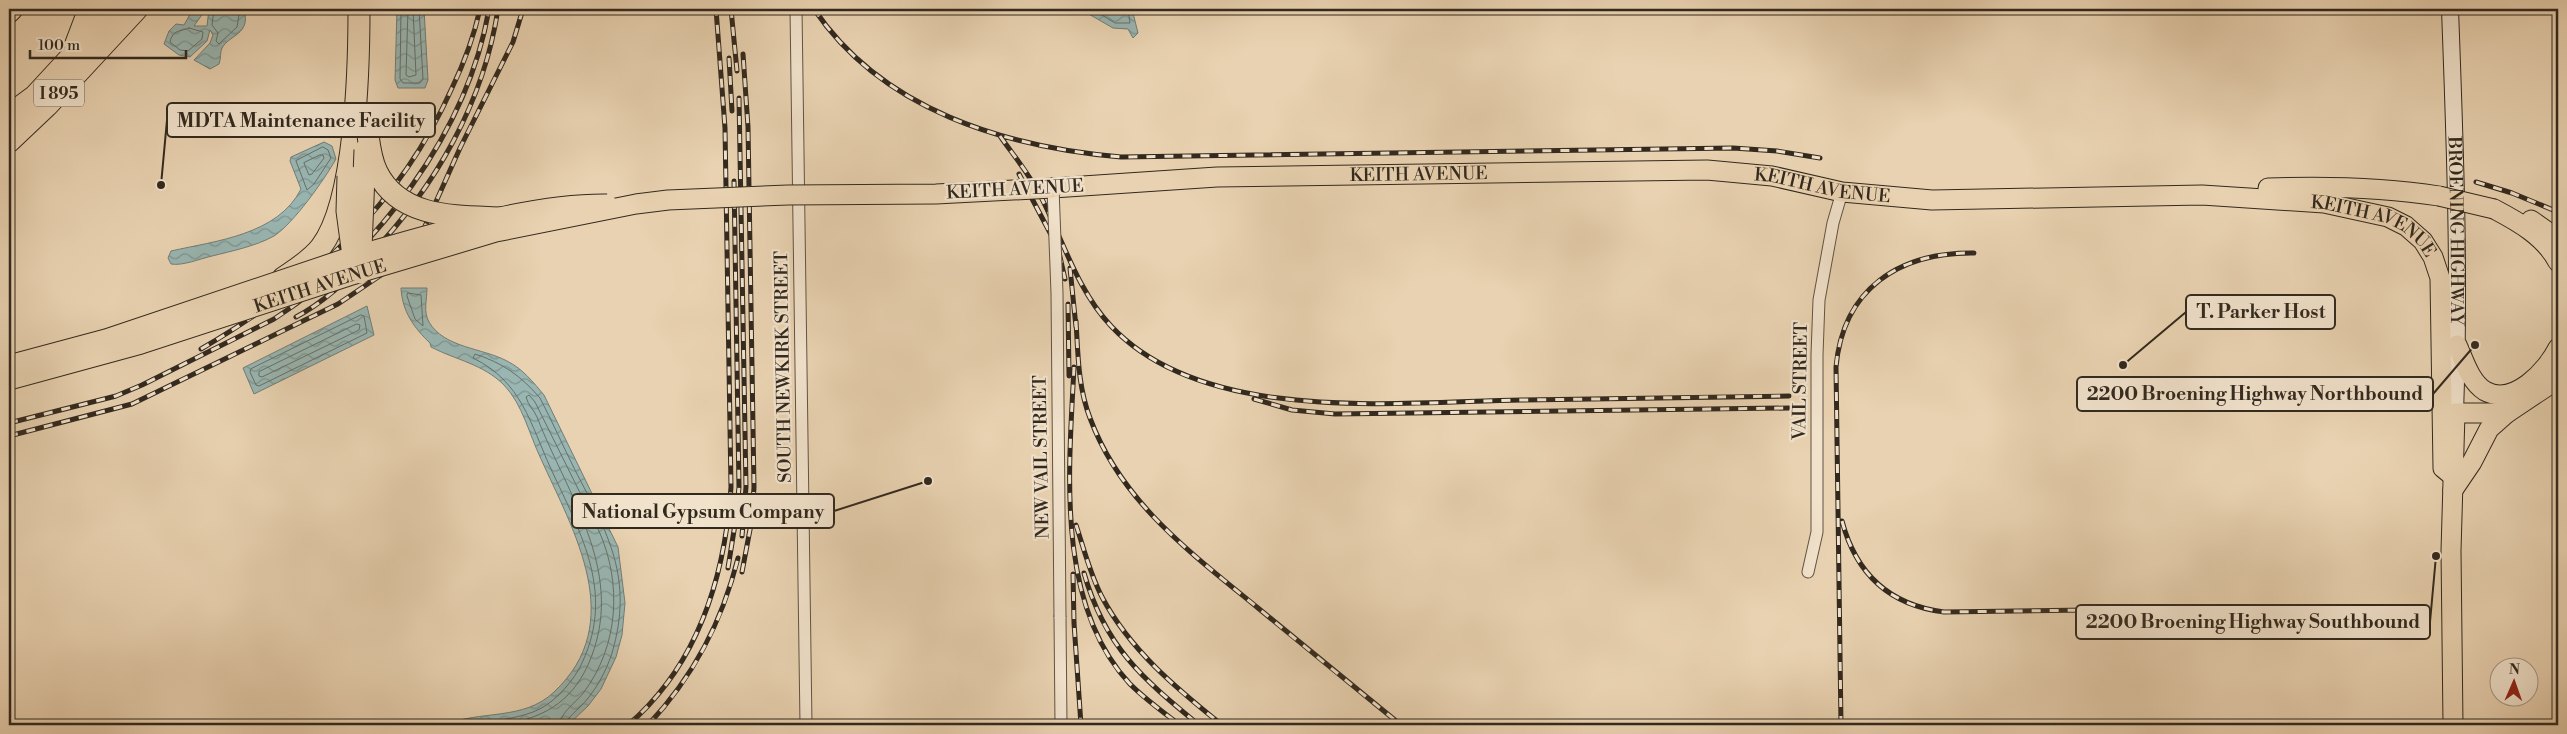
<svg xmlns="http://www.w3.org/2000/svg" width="2567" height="734" font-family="'Libre Bodoni',serif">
	<defs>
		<pattern id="water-waves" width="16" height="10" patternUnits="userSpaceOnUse" patternTransform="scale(1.25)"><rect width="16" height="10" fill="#99b6b2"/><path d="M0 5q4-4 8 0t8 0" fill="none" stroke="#7d9490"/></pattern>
	</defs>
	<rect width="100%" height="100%" fill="#e9d2b1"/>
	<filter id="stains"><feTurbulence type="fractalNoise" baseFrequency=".004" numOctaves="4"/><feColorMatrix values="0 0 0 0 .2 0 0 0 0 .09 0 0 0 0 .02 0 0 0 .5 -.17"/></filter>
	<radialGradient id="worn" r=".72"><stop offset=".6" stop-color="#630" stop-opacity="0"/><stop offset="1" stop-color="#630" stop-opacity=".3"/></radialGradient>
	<path fill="url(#water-waves)" stroke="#707e77" d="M193,9h13l-12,17h13l2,-17h35c7,26 -14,25 -22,39 -2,4 -1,11 -3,16l-9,5 -16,-9 16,-17 3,-8 -3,-5 -3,11 -17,16 -11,-2 -15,-11 5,-13 7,-7 8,1z
		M397,9h27l4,71 -3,8h-27l-3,-8z
		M1080,9h52l6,24 -5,5 -5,-9 -15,-1z
		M324,142l8,4 4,13c-12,21 -42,64 -62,77 -18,10 -42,15 -62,20 -13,3 -29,10 -41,8l-3,-6 3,-7c44,-10 107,-16 130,-62l-11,-28 1,-4z
		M401,288h26c0,12 -4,23 2,34 15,26 54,26 78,39 16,8 26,21 37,34l74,152 7,56 -3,32 -6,22 -15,32 -13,17 -20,19h-124c36,-15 80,-4 110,-33 74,-69 20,-160 -13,-233 -12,-25 -18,-54 -37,-74 -21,-21 -48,-25 -73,-38l-1,-4c-16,-15 -28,-32 -29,-55z
		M367,306l7,29 -120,59 -11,-26z"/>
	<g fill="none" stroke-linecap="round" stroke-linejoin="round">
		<path stroke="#667068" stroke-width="1" d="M214,9l-2,16 6,8 -2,8 3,3 18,-17 3,-18
			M401,9l-1,70 3,4h17l3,-4 -4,-70
			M408,9l-2,66 3,2 7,-2 -3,-66
			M1092,9l23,14h15l-2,-14
			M189,28l14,4 -1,7 -14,12 -8,-1 -10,-8c3,-13 10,-10 19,-14z
			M323,147l5,3 3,8 -17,26 -7,6 -11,-29z
			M320,155h3l1,3 -12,16 -3,1 -5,-12z
			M408,293l13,2 2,31 -8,-7 -8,-23z
			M361,315l3,1 3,17 -108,53 -3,-1 -6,-13 1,-3z
			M357,324l3,1 -1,5 -97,47 -3,-1v-4z
			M466,725c22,-4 46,-5 67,-13 19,-7 36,-26 46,-43 38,-73 3,-133 -28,-200 -21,-46 -29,-87 -78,-111l2,-4c28,9 46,22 65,44 12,23 23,48 35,72 33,64 59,108 37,183 -6,19 -18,41 -33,55 -5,5 -12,10 -13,17
			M502,725c40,-7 68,-21 86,-60 40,-90 -19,-166 -51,-248 -3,-7 -9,-12 -11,-20l3,-2 6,7 64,129c23,52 20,114 -15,161 -7,10 -24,20 -24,33"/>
		<defs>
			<path id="street" d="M796,9l10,716
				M1808,572l9,-40v-177l2,-55 14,-77 9,-31
				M1060,617l1,108"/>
			<g id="secondary">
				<path id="s1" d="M2450,9c5,135 10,269 5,404"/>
			</g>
			<g id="primary">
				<path id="s2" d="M1053,188l164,-11 490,-7 65,6 70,16 90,8 270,-5 122,8 64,14 18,9 17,15 10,16 7,21 3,190 11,9"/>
				<path d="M2268,188c57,-2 114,-1 171,8"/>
				<path d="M2494,209c25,13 51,28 64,53"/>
				<path d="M2531,220l27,19"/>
				<path d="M2457,345c7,15 13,37 28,46 29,16 62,-21 73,-43"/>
				<path d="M2453,490l19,-28 17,-33 18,-16 42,-28 9,-12"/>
				<path d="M2453,725l-2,-174 4,-138h52"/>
			</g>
			<path id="highway" d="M9,12l3,-3
				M75,46l14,-37
				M30,101l85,-92
				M9,115l31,-23
				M9,142l38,-36 90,-97
				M283,278c13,-9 28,-18 38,-31 35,-46 38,-180 38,-238"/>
		</defs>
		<use href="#street" stroke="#605343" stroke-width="13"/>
		<use href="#secondary" stroke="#32291e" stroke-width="18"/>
		<use href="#primary" stroke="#32291e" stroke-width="21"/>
		<use href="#highway" stroke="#32291e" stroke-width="23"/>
		<use href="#street" stroke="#f1e2cc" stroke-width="11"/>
		<use href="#secondary" stroke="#f1e2cc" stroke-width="16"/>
		<use href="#primary" stroke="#e9d2b1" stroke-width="19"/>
		<use href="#highway" stroke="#e9d2b1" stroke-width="21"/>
		<defs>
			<path id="rail" d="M731,9l6,62
				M814,9c68,101 191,138 307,148l612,-9 44,3 43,7
				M729,58l3,53
				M739,98l7,389 -4,49
				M1000,136c14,20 30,39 41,61 22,43 36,93 70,129 93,99 287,76 410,74 89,-1 178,-3 268,-4
				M1019,174l39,74 7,31
				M2476,182l36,11 46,19
				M1070,268l6,59
				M1068,304l1,72
				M296,317c30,-16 53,-38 75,-63 64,-67 113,-152 127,-245
				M1076,321c2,33 2,66 14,97 31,84 101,135 168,190 47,39 95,78 143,117
				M201,349c111,-65 198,-142 251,-261 12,-25 22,-52 28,-79
				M1074,367c-5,102 -19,237 56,317 15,15 33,28 50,41
				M1254,399l38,11 43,4 454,-6
				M9,423l107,-27 26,-11 132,-66c103,-66 194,-188 215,-310
				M9,436l123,-32 206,-100 46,-31 38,-40 38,-85 53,-106 10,-33
				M1842,521c14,53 47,84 102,91l144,-2
				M1076,525c8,24 14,49 26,72 28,53 74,91 120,128
				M728,568l8,-50 3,-31 -5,-306
				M742,572l10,-53 2,-32 -6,-360 -5,-73
				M1084,573c21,74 58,105 115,152
				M1073,574l1,49 7,102
				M628,725c70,-60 97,-149 103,-238l-6,-359 -9,-119
				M648,725c46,-49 74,-103 90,-167
				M1841,725l-5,-358c7,-78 63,-115 138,-114"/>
		</defs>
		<use href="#rail" stroke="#32291e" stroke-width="5"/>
		<use href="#rail" stroke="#f1e2cc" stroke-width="3" stroke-dasharray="9" stroke-linecap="butt"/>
		<defs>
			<path id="street-bridge" d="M1053,188l4,105 3,324"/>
			<g id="primary-bridge">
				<path d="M2439,196l55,13"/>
				<path d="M361,254c75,-21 169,-51 246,-50"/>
				<path d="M9,365l97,-26 247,-83"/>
				<path id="s3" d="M9,380l132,-36 208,-68 147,-44 140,-28 32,-4 120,-5 148,-1 117,-6"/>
			</g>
			<path id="highway-bridge" d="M367,127c2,15 3,31 10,45 23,47 80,44 124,46
				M348,176l-1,35 5,37
				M360,273l5,-123"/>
		</defs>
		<use href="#street-bridge" stroke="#605343" stroke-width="13" stroke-linecap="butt"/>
		<use href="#primary-bridge" stroke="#32291e" stroke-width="21" stroke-linecap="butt"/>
		<use href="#highway-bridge" stroke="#32291e" stroke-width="23" stroke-linecap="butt"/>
		<use href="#street-bridge" stroke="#f1e2cc" stroke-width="11"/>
		<use href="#primary-bridge" stroke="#e9d2b1" stroke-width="19"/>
		<use href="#highway-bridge" stroke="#e9d2b1" stroke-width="21"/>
	</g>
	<g text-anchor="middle" stroke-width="4.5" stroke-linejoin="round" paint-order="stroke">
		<rect fill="#f1e2cc" stroke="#6b6052" stroke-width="1" x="34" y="79.5" width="50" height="27" rx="4"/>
		<g font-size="16" font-weight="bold" fill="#32291e">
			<text x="59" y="99">I 895</text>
		</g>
		<g font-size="18" fill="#32291e" stroke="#f1e2cc">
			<text dy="6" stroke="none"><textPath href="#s2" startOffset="366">KEITH AVENUE</textPath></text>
			<text dy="6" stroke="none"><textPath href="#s2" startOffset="771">KEITH AVENUE</textPath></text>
			<text transform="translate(1015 189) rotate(-3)" y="6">KEITH AVENUE</text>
			<text dy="6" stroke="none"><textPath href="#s2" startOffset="1330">KEITH AVENUE</textPath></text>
			<text dy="6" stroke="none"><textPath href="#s1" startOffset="222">BROENING HIGHWAY</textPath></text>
			<text dy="6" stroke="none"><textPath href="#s3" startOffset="325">KEITH AVENUE</textPath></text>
			<text transform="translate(783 367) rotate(-91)" y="6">SOUTH NEWKIRK STREET</text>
			<text transform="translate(1800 381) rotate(-89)" y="6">VAIL STREET</text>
			<text transform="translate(1041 457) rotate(-91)" y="6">NEW VAIL STREET</text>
		</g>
	</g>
	<path fill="none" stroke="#32291e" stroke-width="2" d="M161 185L167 120M2123 365L2186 312M2475 345L2433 394M928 481L834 511M2436 556L2430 622"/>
	<g fill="#32291e" stroke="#f1e2cc" stroke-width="2">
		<circle cx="161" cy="185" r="5"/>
		<circle cx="2123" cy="365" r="5"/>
		<circle cx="2475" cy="345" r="5"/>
		<circle cx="928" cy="481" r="5"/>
		<circle cx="2436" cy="556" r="5"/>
	</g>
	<g fill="#f1e2cc" stroke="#32291e" stroke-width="2">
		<rect x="167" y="103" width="268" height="34" rx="5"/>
		<rect x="2186" y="295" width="149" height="34" rx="5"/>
		<rect x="2077" y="377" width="356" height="34" rx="5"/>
		<rect x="572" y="494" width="262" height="34" rx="5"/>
		<rect x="2076" y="605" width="354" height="34" rx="5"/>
	</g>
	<g font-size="19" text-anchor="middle" font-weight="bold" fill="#32291e">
		<text x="301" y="127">MDTA Maintenance Facility</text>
		<text x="2261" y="318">T. Parker Host</text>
		<text x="2255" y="400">2200 Broening Highway Northbound</text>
		<text x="703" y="518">National Gypsum Company</text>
		<text x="2253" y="628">2200 Broening Highway Southbound</text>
	</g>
	<rect width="2567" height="734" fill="none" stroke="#e9d2b1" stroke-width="30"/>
	<rect x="10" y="10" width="2547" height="714" fill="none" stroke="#32291e" stroke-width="2.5"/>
	<rect x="15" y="15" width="2537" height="704" fill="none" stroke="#32291e"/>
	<g transform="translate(2514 682) rotate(2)"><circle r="24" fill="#f1e2cc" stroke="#a59886"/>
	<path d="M0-4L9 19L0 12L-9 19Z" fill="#8f2418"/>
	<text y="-8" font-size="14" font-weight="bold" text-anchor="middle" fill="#32291e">N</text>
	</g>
	<path d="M30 50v8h156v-8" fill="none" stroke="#32291e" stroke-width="2.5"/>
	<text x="38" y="50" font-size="15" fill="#32291e" stroke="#f1e2cc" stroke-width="4" paint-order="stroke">100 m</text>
	<rect width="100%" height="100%" filter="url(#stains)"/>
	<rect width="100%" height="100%" fill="url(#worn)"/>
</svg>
